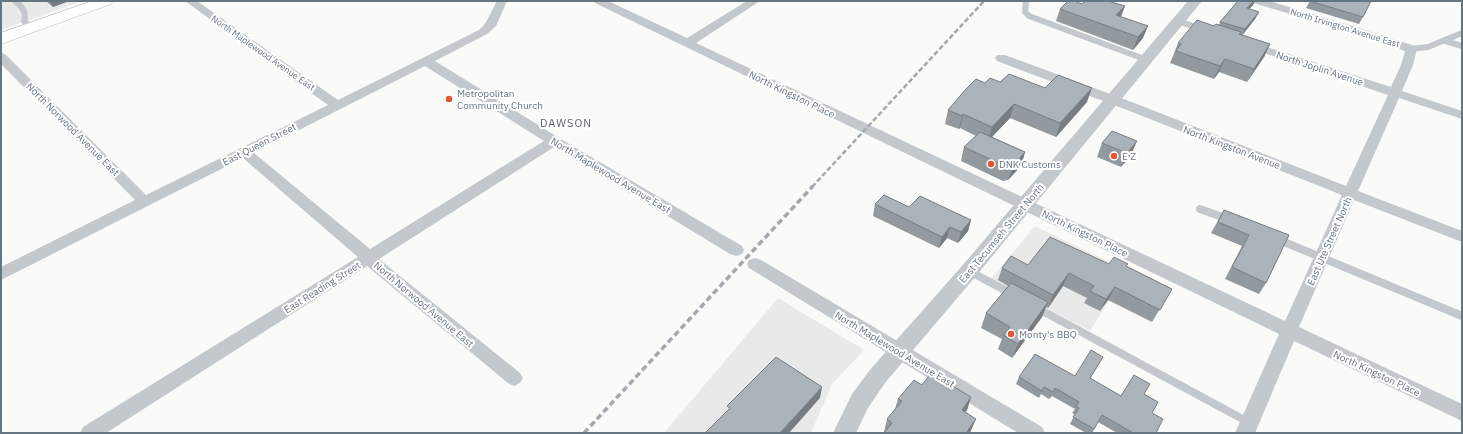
<svg xmlns="http://www.w3.org/2000/svg" width="1463" height="434" font-family="'IBM Plex Sans',sans-serif">
	<rect width="100%" height="100%" fill="#fafaf8"/>
	<path fill="#e8e9e9" d="M1,1h81l-81,29z
		M1035,226l93,45 -38,60 -99,-52z
		M778,298l86,52 -32,34 -21,49h-147z"/>
	<g fill="none" stroke-linecap="round" stroke-linejoin="round">
		<defs>
			<path id="secondary" d="M92,1h22l-3,3 -110,40v-11z"/>
		</defs>
		<use href="#secondary" stroke="#b3babf" stroke-width="1"/>
		<path stroke="#c3c8cc" stroke-width="6" d="M15,1c7,6 12,10 9,20l8,7
			M1026,1l-1,11 4,4 118,44
			M1445,41l17,5
			M1411,49l17,-2 34,-14"/>
		<path stroke="#c3c8cc" stroke-width="8" d="M1200,209l28,10
			M1277,239l185,77
			M969,271l43,23
			M1037,308l213,115"/>
		<path fill="#c3c8cc" fill-rule="evenodd" d="M185,1h12l141,99 141,-70 6,-6 12,-23h10l-11,25 -9,8 -52,27 124,77 183,108 2,4 -2,4 -6,2 -6,-2 -176,-107 -175,112 141,114 3,5 -3,5 -6,3 -6,-3 -141,-117 -261,167h-26l3,-6 275,-170 -115,-99 -242,122v-13l134,-67 -134,-136v-11l4,1 141,141 182,-90zM425,66l119,75 -174,108 -116,-96z
			M594,1h14l79,37 60,-37h13l-64,42 589,278 57,-126 -215,-85 -130,-49 -2,-3 2,-3h8l132,49 209,82 42,-91 -145,-49 -2,-2 2,-2h8l140,45 10,-22 4,-14 -57,-20 -95,-28 -1,-2h17l87,26 59,19 2,3 -4,16 -11,26 60,20v8l-63,-21 -41,93 104,40v11l-108,-42 -55,127 163,77v17l-168,-80 -39,92h-20l44,-99 -684,-331z
			M1178,18l37,12 2,2 -2,2 -4,1 -37,-12 -2,-2 2,-2z
			M755,258l6,2 281,167 3,6h-27l-269,-165 -2,-4 2,-4z"/>
		<path fill="#c3c8cc" fill-rule="evenodd" d="M1188,1h14l-226,275 -91,107 -17,25 -12,25h-23l19,-39 17,-23 93,-105z"/>
		<use href="#secondary" fill="#fff" fill-rule="evenodd"/>
		<path stroke="#a2aab0" stroke-width="2.5" stroke-dasharray="5 2.5" stroke-linecap="butt" d="M812,187l172,-186"/>
		<path stroke="#a2aab0" stroke-width="3.5" stroke-dasharray="6 3.5" stroke-linecap="butt" d="M584,433l229,-247"/>
	</g>
	<path fill="#929a9f" d="M46,1h23l-16,6z
		M1238,1h17l-2,4 -4,4 10,3 -4,7 -13,16 28,9 -6,13 -17,25 -28,-10 -5,7 -44,-16 3,-7 5,-13 36,-17 5,-1 1,-3z
		M1310,1l53,16 -4,7 -53,-16z
		M1082,4l43,2 -4,11 22,21 -10,12 -77,-29 4,-12z
		M1000,82l45,6 42,14 -31,35 -46,-19 -18,19 33,15 -4,14 -13,14 -5,1 -42,-20 3,-14 12,-11 -16,-8 -1,1 -14,-5 3,-14 37,-27z
		M1102,143l29,12 -10,12 -24,-10z
		M875,204l34,3 62,13 -3,11 -10,12 -11,-5 -8,10 -66,-32z
		M1224,210l65,25 -23,48 -7,11 -34,-15 17,-33 -31,-13z
		M1109,264l17,3 46,22 -20,33 -44,-22 -8,11 -16,-8 3,-5 -24,-12 -15,22 -2,-1 -4,10 -30,41 -14,-9 4,-10 -21,-11 5,-15 22,-27 -10,-6 4,-12 26,-3z
		M1103,357l-13,22 31,17 23,-2 8,19 4,20h-39l-19,-11 -6,11h-6l-16,-9 5,-10 -3,-1 3,-4 -23,-13 -3,3 -8,-5 -2,4 -23,-14 3,-7 56,-1z
		M922,385l49,12 -4,13 -2,2 6,19 -87,1 3,-13 8,-10 3,-10z"/>
	<path fill="#777d82" d="M49,1h20l-16,6z
		M1254,1h1l-2,4 -9,10 3,-7z
		M1125,6l-5,12 -4,-3z
		M1259,12l-4,7 -14,18 4,-8z
		M1148,26l-5,12 -10,12 5,-13z
		M1270,44l-6,13 -17,25 7,-13z
		M1225,59l-6,13 -5,7 6,-13z
		M1092,88l-5,14 -31,35 4,-14z
		M1014,104l-4,14 -22,23 4,-14z
		M963,114l-3,14 -1,1 3,-13z
		M1137,141l-6,14 -10,12 6,-14z
		M1025,152l-4,14 -13,14 5,-14z
		M971,220l-3,11 -10,12 3,-11z
		M950,227l-3,11 -8,10 3,-11z
		M1069,273l-6,13 -15,22 5,-13z
		M1115,287l-7,13 -8,11 6,-12z
		M1048,302l-6,15 -30,41 6,-14z
		M822,387l-2,11 -31,35h-9z
		M971,397l-4,13 -9,13 4,-13z
		M976,419l-6,14h-4z"/>
	<path fill="#aab3b9" stroke="#777d82" d="M1068,1h6l8,3 3,-3h23l17,5 -9,9 32,11 -10,11 -78,-28z
		M1238,1h16l-7,7 12,4 -14,17 -25,-7z
		M1310,1h61l-8,16z
		M1197,20l17,6 2,-2 25,8 -2,2 31,10 -16,25 -29,-10 -5,7 -44,-15 5,-7 -3,-1z
		M1009,74l36,14 13,-13 34,13 -32,35 -46,-19 -22,23 -29,-13 -1,2 -14,-6 18,-21 10,-10 9,4 5,-5 10,4z
		M1112,131l25,10 -10,12 -25,-10z
		M980,132l45,20 -12,14 -6,1 -43,-20z
		M884,195l25,12 11,-11 51,24 -10,12 -11,-5 -8,10 -67,-33z
		M1224,210l65,25 -23,48 -34,-16 17,-32 -31,-13z
		M1050,237l59,27 5,-7 14,7 -2,2 46,23 -12,21 -45,-23 -9,12 -16,-8 4,-5 -25,-13 -16,22 -51,-27 9,-12 17,9z
		M1011,283l37,19 -30,42 -15,-9 7,-8 -24,-14z
		M1091,350l12,7 -13,21 31,18 13,-21 16,9 -6,10 14,8 -6,11 11,6 -7,14h-23l-31,-18 -8,14 -21,-12 6,-9 -3,-2 3,-4 -24,-14 -2,4 -9,-5 -2,4 -23,-14 16,-23 40,22z
		M776,357l46,30 -42,46h-75l25,-25 -3,-2z
		M931,373l40,24 -9,13 14,9 -10,14h-82l8,-10 -5,-4 15,-18 -4,-2 16,-19 8,5z"/>
	<g fill="#e4572e" stroke="#fff" stroke-width="1.5">
		<circle cx="449" cy="99" r="4"/>
		<circle cx="1114" cy="156" r="4"/>
		<circle cx="991" cy="164" r="4"/>
		<circle cx="1011" cy="334" r="4"/>
	</g>
	<g text-anchor="middle" stroke-width="4" stroke-linejoin="round" paint-order="stroke">
		<g font-size="9" fill="#657683" stroke="#fff">
			<text transform="translate(1345 28) rotate(17)" y="3">North Irvington Avenue East</text>
			<text transform="translate(263 53) rotate(35)" y="3">North Maplewood Avenue East</text>
		</g>
		<g font-size="10" fill="#657683" stroke="#fff">
			<text transform="translate(1320 68) rotate(18)" y="4">North Joplin Avenue</text>
			<text transform="translate(792 94) rotate(26)" y="4">North Kingston Place</text>
			<text transform="translate(73 129) rotate(45)" y="4">North Norwood Avenue East</text>
			<text transform="translate(259 144) rotate(-27)" y="4">East Queen Street</text>
			<text transform="translate(1232 147) rotate(21)" y="4">North Kingston Avenue</text>
			<text transform="translate(611 175) rotate(31)" y="4">North Maplewood Avenue East</text>
			<text transform="translate(1001 233) rotate(-50)" y="4">East Tecumseh Street North</text>
			<text transform="translate(1085 233) rotate(26)" y="4">North Kingston Place</text>
			<text transform="translate(1329 241) rotate(-66)" y="4">East Ute Street North</text>
			<text transform="translate(322 287) rotate(-32)" y="4">East Reading Street</text>
			<text transform="translate(424 304) rotate(40)" y="4">North Norwood Avenue East</text>
			<text transform="translate(895 349) rotate(31)" y="4">North Maplewood Avenue East</text>
			<text transform="translate(1377 373) rotate(25)" y="4">North Kingston Place</text>
		</g>
		<g font-size="10" fill="#657683" stroke="#fff" text-anchor="start">
			<text x="457" y="97">Metropolitan<tspan x="457" dy="12">Community Church</tspan></text>
			<text x="1122" y="160">E Z</text>
			<text x="999" y="168">DNK Customs</text>
			<text x="1019" y="338">Monty's BBQ</text>
		</g>
		<g font-size="11" letter-spacing="1" fill="#57646e" stroke="#fff">
			<text x="566" y="127">DAWSON</text>
		</g>
	</g>
	<rect width="1463" height="434" fill="none" stroke="#657683" stroke-width="4"/>
</svg>
